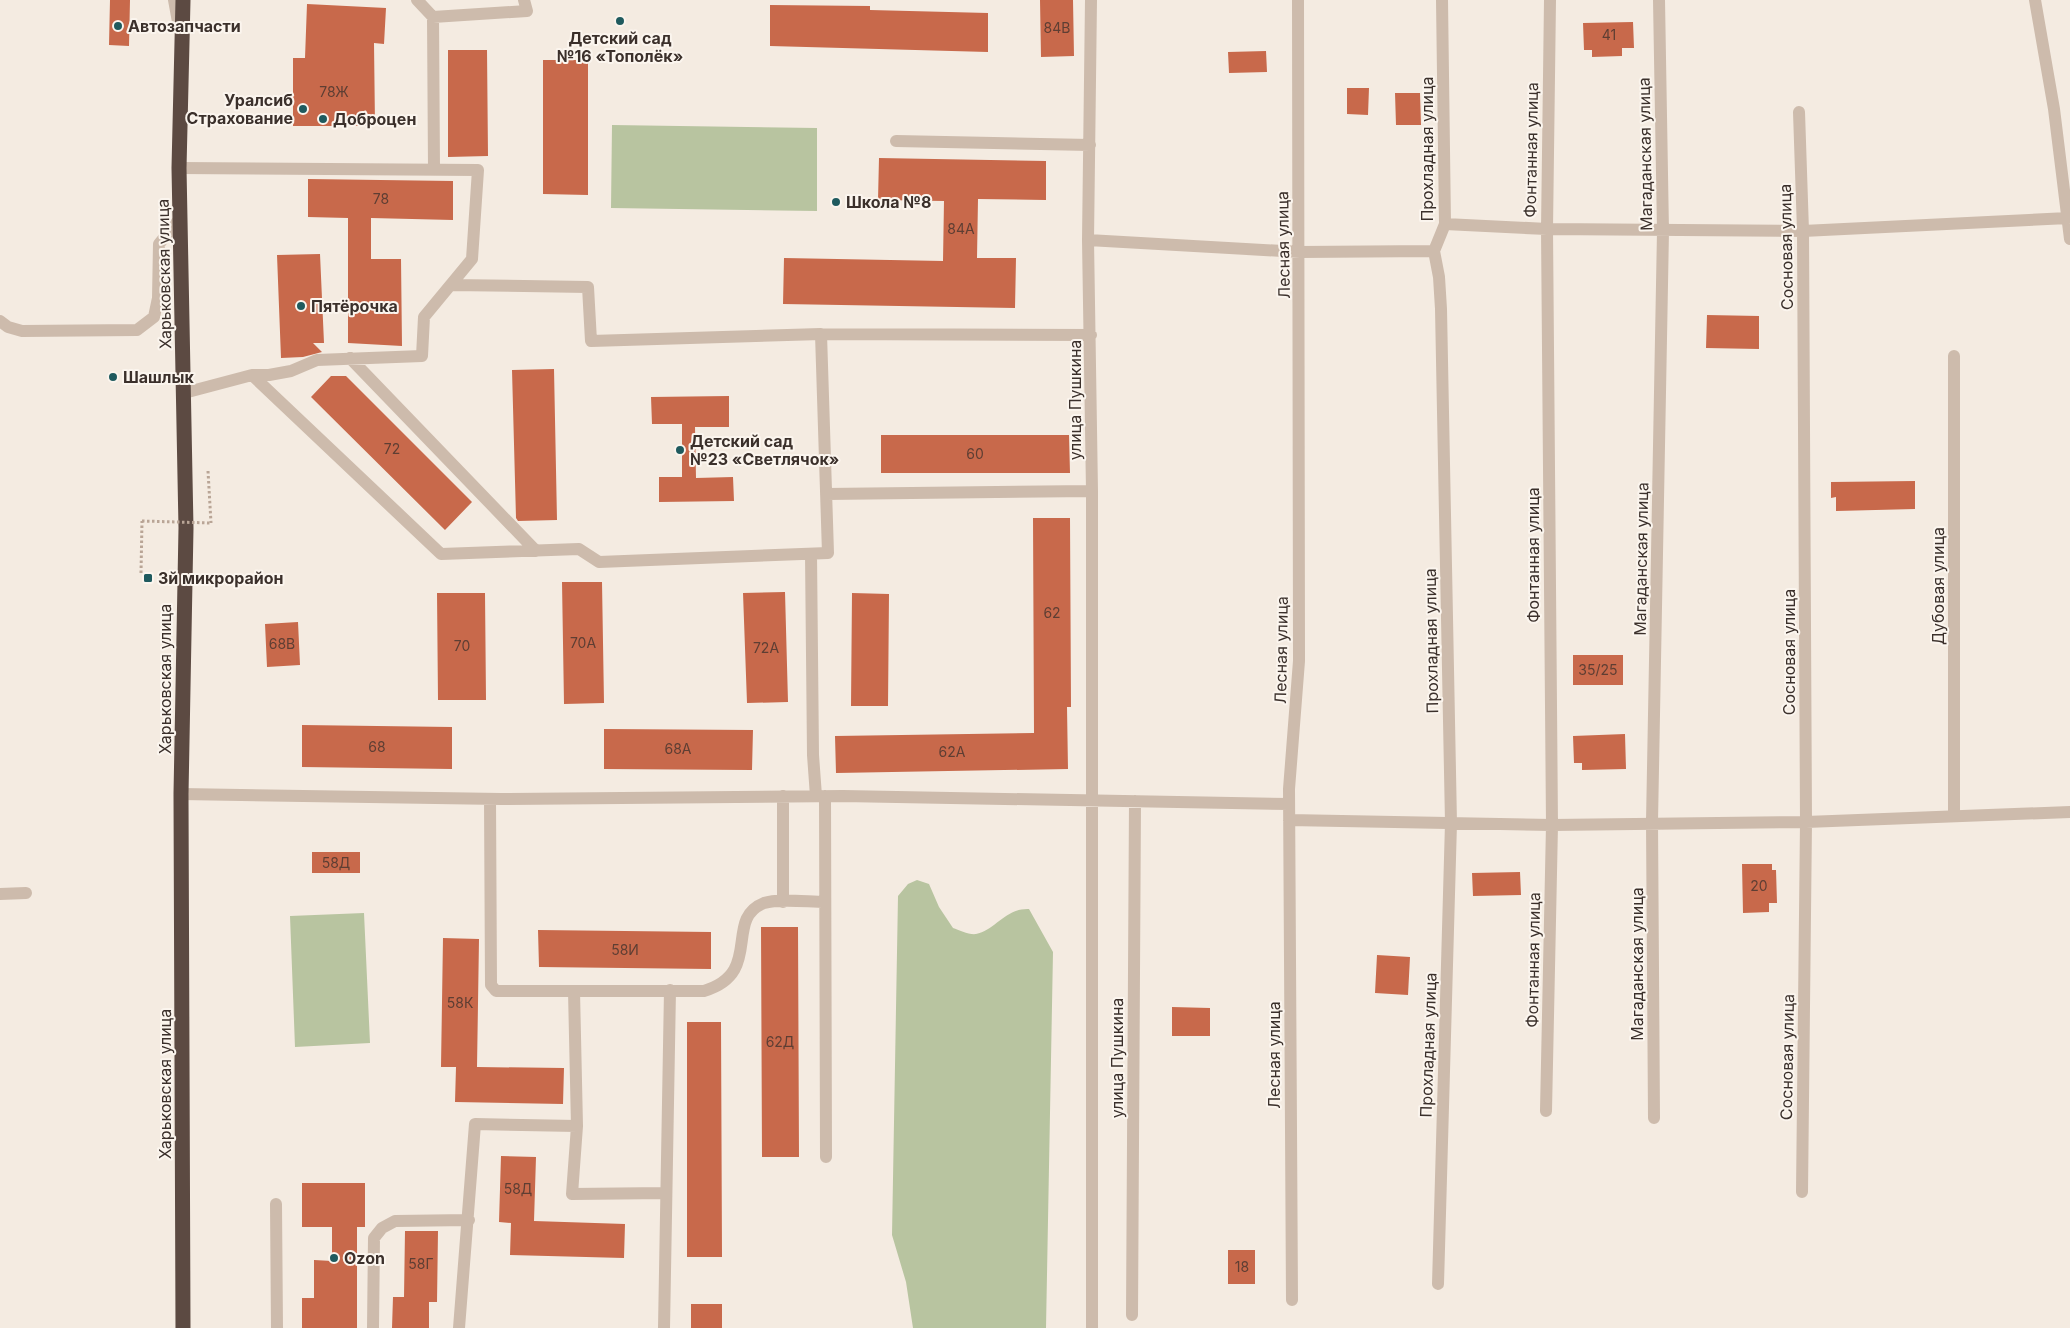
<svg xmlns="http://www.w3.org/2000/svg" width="2070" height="1328" font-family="Inter,sans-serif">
	<rect width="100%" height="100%" fill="#f4ebe1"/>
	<path fill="#b8c4a0" d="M612,125l205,3v83l-206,-3z
		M917,880l12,4 10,23 14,21c6,2 16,7 23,6 20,-4 29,-26 53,-25l24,43 -7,376h-133l-7,-46 -14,-47 6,-339 10,-12z
		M364,913l6,130 -75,4 -5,-131z"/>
	<path fill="#c8694b" d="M110,0h20l-1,46 -20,-1z
		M1040,0h33l1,56 -33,1z
		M307,4l79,4 -2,36 -10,-1 1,83h-82v-68h12z
		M770,5l100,1v4l118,3v39l-218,-6z
		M1633,22l1,26h-12v8l-30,1v-7h-8l-1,-27z
		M448,50h39l1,106 -40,1z
		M1266,51l1,21 -38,1 -1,-21z
		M543,60h45v135l-45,-1z
		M1347,88h22l-1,27 -21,-1z
		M1395,93h25l1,32h-25z
		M879,158l167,3v39l-68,-1 -1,59h39l-1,50 -232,-4 1,-46 159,3 1,-60 -66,-1z
		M308,179l145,2v39l-82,-2v41h30l1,87 -54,-3v-125l-40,-1z
		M320,254l4,89h-11l9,9 -19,5 -22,1 -4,-103z
		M1707,315l52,1v33l-53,-1z
		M554,369l3,151 -39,1 -2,-3 -4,-148z
		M331,376h15l126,126 -27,28 -134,-133z
		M729,396v31h-34l1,51 37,-1 1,24 -75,1v-25h23v-53h-30l-1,-27z
		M881,435h188l1,38h-189z
		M1915,481v28l-79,2v-14l-5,1v-16z
		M1033,518h37l1,189h-4l1,62 -232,4 -1,-37 199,-3z
		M562,582h40l2,121 -40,1z
		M785,592l3,110 -41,1 -4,-110z
		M437,593h48l1,107h-48z
		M852,593l37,1 -1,112h-37z
		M298,622l2,43 -33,2 -2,-43z
		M1573,655h50v30h-50z
		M302,725l150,2v42l-150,-2z
		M604,729l149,1 -1,40 -148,-1z
		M1625,734l1,35 -44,1v-7h-8l-1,-27z
		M312,852h48v21h-48z
		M1742,864h30v6h4l1,33h-8v9l-26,1z
		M1520,872l1,23 -48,1 -1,-23z
		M761,927h37l1,230h-37z
		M538,930l173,2v37l-172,-2z
		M443,938l36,1 -2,128 87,1 -1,36 -108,-2 1,-35h-15z
		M1377,955l33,2 -2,38 -33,-2z
		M1172,1007l38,1v28h-38z
		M687,1022h34l1,235h-35z
		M501,1156l35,1 -2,64 91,3 -1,34 -114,-3 1,-32 -12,-1z
		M302,1183h63v44h-8v101h-55v-30h12v-38l18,1v-34h-30z
		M405,1231h33l-1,71h-8v26h-37l1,-31h11z
		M1228,1250h27v34h-27z
		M691,1304h31v24h-31z"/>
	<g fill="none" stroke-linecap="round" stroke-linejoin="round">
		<path stroke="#b9a596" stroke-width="3" stroke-dasharray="2.5 2.5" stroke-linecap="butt" d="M208,471l3,52
			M141,573l1,-52"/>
		<path stroke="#cdbbac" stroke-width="12" d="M174,0l4,22
			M417,0l16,17 1,152
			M1091,0l-3,240 4,251v837
			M2035,0l19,109 16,130
			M433,17l94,-6 -3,-11
			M1799,112l4,119 3,591 -4,370
			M896,141l194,4
			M179,168l299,2 -6,89 -48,58 -2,39 -105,4 -26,11 -22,4h-17l-68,18
			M1445,224l102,5 256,2 265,-13
			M1088,240l212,12 134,-1
			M0,321l8,6 14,4 115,-1 17,-13 4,-19 1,-54 22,-27
			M821,334l270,1
			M1954,356v460
			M350,358l186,193
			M252,375l189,179 138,-5 20,13 229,-9 -7,-219 -230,7 -3,-54 -137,-2
			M826,494l266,-3
			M811,554l2,201 3,41
			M181,794l320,5 342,-3 446,8
			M783,796v106
			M825,796l1,361
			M490,799l1,186 5,6h208c60,-18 19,-72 60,-88 15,-5 44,-1 61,-1
			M1289,820l263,5 254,-3 264,-10
			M0,894l26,-1
			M574,991l3,135 -5,68 94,-1
			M1546,1111l6,-286 -5,-596 3,-229
			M1654,1118l-2,-296 11,-591 -4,-231
			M276,1204l1,124
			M1438,1284l13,-461 -10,-514 -2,-32 -5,-26 11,-27 -3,-224
			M1292,1300l-3,-511 10,-128 -1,-661
			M1132,1315l3,-514
			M373,1328l1,-90 8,-10 13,-7 74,-1
			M459,1328l16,-204 102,2
			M664,1328l6,-338"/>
		<path stroke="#5c4a42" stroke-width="15" d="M183,1328l-2,-534 5,-266 -7,-360 4,-168"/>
		<path stroke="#b9a596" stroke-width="3" stroke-dasharray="2.5 2.5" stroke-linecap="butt" d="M142,521l69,2"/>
	</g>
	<g fill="#1f5a5e" stroke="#fbf5ee" stroke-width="2">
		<circle cx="620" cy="21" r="5"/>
		<circle cx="118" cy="26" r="5"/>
		<circle cx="303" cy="109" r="5"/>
		<circle cx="323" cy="119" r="5"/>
		<circle cx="836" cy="202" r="5"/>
		<circle cx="301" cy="306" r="5"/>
		<circle cx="113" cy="377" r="5"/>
		<circle cx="680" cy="450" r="5"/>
		<rect x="143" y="573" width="10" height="10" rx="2.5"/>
		<circle cx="334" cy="1258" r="5"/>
	</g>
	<g text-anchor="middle" stroke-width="4" stroke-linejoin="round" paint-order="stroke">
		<g font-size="14" fill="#5e3e33">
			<text x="1057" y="33">84В</text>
			<text x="1609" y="40">41</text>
			<text x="334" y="97">78Ж</text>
			<text x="381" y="204">78</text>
			<text x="961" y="234">84А</text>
			<text x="392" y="454">72</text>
			<text x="975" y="459">60</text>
			<text x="1052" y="618">62</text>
			<text x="583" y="648">70А</text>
			<text x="282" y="649">68В</text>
			<text x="462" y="651">70</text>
			<text x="766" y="653">72А</text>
			<text x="1598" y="675">35/25</text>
			<text x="377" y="752">68</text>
			<text x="678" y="754">68А</text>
			<text x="952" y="757">62А</text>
			<text x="336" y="868">58Д</text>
			<text x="1759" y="891">20</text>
			<text x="625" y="955">58И</text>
			<text x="460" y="1008">58К</text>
			<text x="780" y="1047">62Д</text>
			<text x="518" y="1194">58Д</text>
			<text x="421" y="1269">58Г</text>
			<text x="1242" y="1272">18</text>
		</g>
		<g font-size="16" font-weight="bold" fill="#3b302b" stroke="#fbf5ee" text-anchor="start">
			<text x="128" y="32">Автозапчасти</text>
			<text x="620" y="44" text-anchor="middle">Детский сад<tspan x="620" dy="18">№16 «Тополёк»</tspan></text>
			<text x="293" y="106" text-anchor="end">Уралсиб<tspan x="293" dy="18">Страхование</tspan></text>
			<text x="333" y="125">Доброцен</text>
			<text x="846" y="208">Школа №8</text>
			<text x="311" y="312">Пятёрочка</text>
			<text x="123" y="383">Шашлык</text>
			<text x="690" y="447">Детский сад<tspan x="690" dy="18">№23 «Светлячок»</tspan></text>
			<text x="158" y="584">3й микрорайон</text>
			<text x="344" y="1264">Ozon</text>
		</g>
		<g font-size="16" fill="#3b302b" stroke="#fbf5ee">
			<text transform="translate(1427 149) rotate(-90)" y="6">Прохладная улица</text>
			<text transform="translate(1531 150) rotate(-89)" y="6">Фонтанная улица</text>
			<text transform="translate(1645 154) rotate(-91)" y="6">Магаданская улица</text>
			<text transform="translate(1283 245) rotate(-91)" y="6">Лесная улица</text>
			<text transform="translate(1786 247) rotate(-91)" y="6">Сосновая улица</text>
			<text transform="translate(164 274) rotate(-91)" y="6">Харьковская улица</text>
			<text transform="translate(1075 400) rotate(-90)" y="6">улица Пушкина</text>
			<text transform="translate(1533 555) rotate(-90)" y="6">Фонтанная улица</text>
			<text transform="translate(1641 559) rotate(-89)" y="6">Магаданская улица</text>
			<text transform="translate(1938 586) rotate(-90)" y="6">Дубовая улица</text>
			<text transform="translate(1431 641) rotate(-91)" y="6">Прохладная улица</text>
			<text transform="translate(1281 650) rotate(-89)" y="6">Лесная улица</text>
			<text transform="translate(1789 652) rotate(-90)" y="6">Сосновая улица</text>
			<text transform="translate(165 679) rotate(-90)" y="6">Харьковская улица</text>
			<text transform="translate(1533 960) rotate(-89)" y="6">Фонтанная улица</text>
			<text transform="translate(1637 964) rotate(-90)" y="6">Магаданская улица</text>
			<text transform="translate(1428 1045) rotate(-88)" y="6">Прохладная улица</text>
			<text transform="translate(1274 1055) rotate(-90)" y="6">Лесная улица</text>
			<text transform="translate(1787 1057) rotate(-89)" y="6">Сосновая улица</text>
			<text transform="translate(1117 1058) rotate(-90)" y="6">улица Пушкина</text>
			<text transform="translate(165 1084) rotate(-90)" y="6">Харьковская улица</text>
		</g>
	</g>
</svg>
